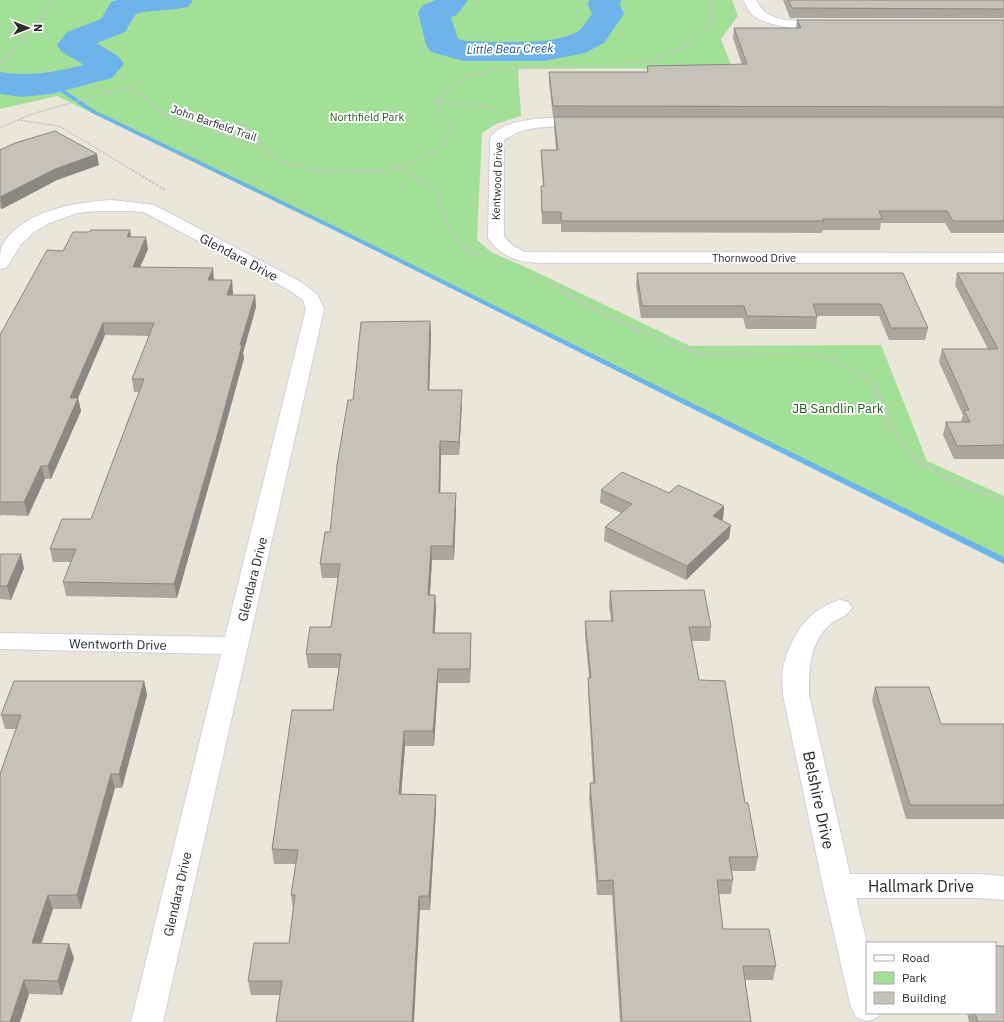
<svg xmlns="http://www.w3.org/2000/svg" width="1004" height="1022" font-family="'IBM Plex Sans',sans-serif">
	<rect width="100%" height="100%" fill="#eae6d9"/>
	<path fill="#a3e097" d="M0,0h732l6,16 -17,23 11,29 -214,1 3,47 -25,8 -14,9 -5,107 14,12 41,18 158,76 191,-1 46,116 77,35v65l-522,-259 -425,-206 -57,13z"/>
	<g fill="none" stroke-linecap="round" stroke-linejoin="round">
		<path fill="#6eb4ea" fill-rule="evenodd" d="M51,81l45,30 222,107 686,339v7l-690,-344 -222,-107 -43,-29 -1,-1z"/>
		<path fill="#6eb4ea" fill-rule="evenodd" d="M117,0h76l-5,7 -11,2 -35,3 -7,3 -10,17 -28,11 22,14 5,7 -12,14 -61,16 -29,3 -22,-3v-22c32,5 53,0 84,-7l-22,-13 -5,-7 10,-13 34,-13 10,-17z
			M436,0h32l-11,15 -6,2 7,22 7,2c28,0 95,6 116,-12 4,-4 7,-11 11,-15l-4,-9 1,-5h32l-1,5 4,9 -20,29 -19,10 -41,8h-80l-33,-9 -5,-7 -8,-33 5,-7z"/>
		<defs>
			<path id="minor" d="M744,0h12c16,35 68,12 77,25 -7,11 -63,1 -74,-6 -8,-4 -12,-11 -15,-19z
				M551,118l34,1 5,1 2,3 -2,3 -5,1c-28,0 -57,-4 -81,13v97l9,9 12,6 479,1v10h-457c-24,0 -45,-4 -59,-25l2,-100c12,-17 42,-19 61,-20z
				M112,200l42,5 147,77 16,12 7,15 -161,713h-32l90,-368 -221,-5v-16l225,4 81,-328 -3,-9 -14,-10 -145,-78 -14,-1h-36l-17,2 -28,10 -15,9 -13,12 -15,24 -6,1c0,-6 0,-16 1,-21 18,-37 75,-46 111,-48z
				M840,600l8,2 4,6c-6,10 -18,11 -25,19 -18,19 -18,44 -18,68l41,179h128l26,2v24l-26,-2h-122l11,45v70h13l-2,4 -11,4 -11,-4 -5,-10 -28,-121 -40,-191c0,-10 -2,-22 1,-31 8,-30 26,-56 56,-64z"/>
		</defs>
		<use href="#minor" stroke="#cfcfe0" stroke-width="2"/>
		<path stroke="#c7c7c7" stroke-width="1.5" stroke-dasharray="2 1" stroke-linecap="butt" d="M0,60c27,-19 36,-32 53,-60
			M438,102l42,4 18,4
			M18,120l41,6 75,45
			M0,128l32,-14 95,-27 23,13 14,14 10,5 78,24 37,21 31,7
			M398,167l6,4
			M368,171c28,-3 79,-12 83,-46l-12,-11 -2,-12 13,-16 18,-10 35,-8 105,-2 43,-5 34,-14 18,-16 9,-11v-20"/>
		<path stroke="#c7c7c7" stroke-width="2" stroke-dasharray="2.5 1.5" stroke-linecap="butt" d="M132,170l33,20
			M314,170l23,3 38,-3
			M403,170l34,22c8,29 13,53 44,66
			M542,281l10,3 46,28 81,35 24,7 101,-1 30,7 37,20 5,9"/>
		<path stroke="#c7c7c7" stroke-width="2.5" stroke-dasharray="3 2" stroke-linecap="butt" d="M876,388c9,16 12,36 22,50 24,37 67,48 106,62"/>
		<use href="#minor" fill="#fff" fill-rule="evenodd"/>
	</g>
	<path fill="#a9a79f" d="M783,0h221v18h-214z
		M797,20h207v213h-53l-6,-10h-64l-1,7h-57l-1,3 -261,-1v-8h-19l-1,-27v-11h2l-2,-25v-11h15l-2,-22v-11h354h-355l-4,-35v-10h98v-6l95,-1 -9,-27 1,-10h62z
		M0,150l99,15 -42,15 -55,29 -2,-1z
		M131,237l17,12 -8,18 74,13 19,12v3h22l1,12 -13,46 1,5 -26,95 -41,145 -111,-2 -3,-14 8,-20h-18l-3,-13 41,-30 48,-127h-5l-2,-13 17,-43 -44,-1 -27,63 3,13 -30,68h-6l-17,37 -27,-1 -1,2v-182l63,-84z
		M637,273h195l96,55 -3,12h-36l-10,-24h-62l-1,13h-70l-3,-11h-102l-5,-33z
		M957,273h47v186h-50l-11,-24 3,-13h15l2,-7 -24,-53 3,-13h46l-33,-64z
		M430,321l1,13 -2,56 33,13 -3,52h-18l-1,38 16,13 -2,54h-22l-2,35h5l1,14 -2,24h37v14l-1,36h-32l-4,63h-29l-4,48 35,1v14l-6,101h-10l-140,85h-29l-3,-14 41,-38 4,-34 -2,-14 5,-31h-22l-2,-15 61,-139 6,-42h-31l-2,-14 25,-27 7,-49h-16l-2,-14 10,-32 23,-132z
		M601,490l68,3 55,13 -1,13 -1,1 7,18 -43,42 -82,-39 1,-14 16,-14 -21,-10z
		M0,554l24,14 -13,32 -11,-1z
		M610,591l101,36 -1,14h-19l8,39 46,123 13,54 -3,14h-23l1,9 -2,14h-12l4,35 53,37 -3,14h-28l6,42h-131l-8,-127h-15l-8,-97 1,-15h3l-5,-91 1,-14 -4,-43v-14h26l-2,-16z
		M144,681l3,14 -25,93h-7l-34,121h-28l-12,34 33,15 -12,37 -33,-1 -9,28h-20l16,-293h-11l-4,-14z
		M875,687l66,37h63v95h-98l-34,-118z
		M967,1013h28l9,9h-35z"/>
	<path fill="#8a8882" d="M97,154l2,11 -42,15 -55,29 -2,-12 55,-28z
		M130,230l2,12 -5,-5z
		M146,237l2,12 -13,30 -2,-12z
		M213,268l1,12 -4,12 -2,-12z
		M232,280l1,12 -4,15 -2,-12z
		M255,295l1,12 -13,46 1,5 -26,95 -41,145 -3,-14 66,-239z
		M430,321l1,13 -2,69 -1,-13z
		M103,323l2,12 -27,63 3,13 -30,68 -3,-13 22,-68z
		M462,390v13l-3,52v-13z
		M440,441l1,14 -1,52 -1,-14z
		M41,466l4,13 -17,37 -4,-14z
		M456,493v13l-2,54 -1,-14z
		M724,506l-1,13 -11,11 1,-14z
		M731,525l-2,13 -43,42 1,-14z
		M431,546l1,14 -3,49 -1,-14z
		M21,554l3,14 -13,32 -4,-14z
		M435,595l1,14 -2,38 -1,-14z
		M471,633v14l-1,36v-14z
		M438,669v14l-4,63 -1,-15z
		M144,681l3,14 -25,93 -3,-14z
		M404,731l1,15 -5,63 -1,-15z
		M111,774l4,14 -34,121 -4,-14z
		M436,795v14l-6,101 -1,-14z
		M48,895l5,14 -16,48 -5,-14z
		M419,896l1,14 -6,112h-2z
		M69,944l5,14 -12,37 -4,-14z
		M24,980l5,14 -9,28h-10z"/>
	<path fill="#c5c2b9" stroke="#8a8882" d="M788,0h216v9l-212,-1z
		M797,20h207v87l-451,-1 -4,-34h99l-1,-6 100,-2 -13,-36h67z
		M554,117h450v104h-51l-6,-10h-68l3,8h-59l1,2h-263v-9h-19l-1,-26h3l-3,-36h17z
		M55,131l42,23 -42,15 -55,28v-47l15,-7z
		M91,230h39l-3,7h19l-13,30 80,1 -5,12h24l-5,15h28l-15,50h2l-26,95 -42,144 -111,-2 13,-33h-26l12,-30h29l53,-140h-12l22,-56h-51l-33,75h8l-30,68h-7l-17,36h-24v-167l47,-85 16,1 10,-19h16z
		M637,273h266l25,55h-37l-10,-24h-68l4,13 -70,-1 -3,-10h-102z
		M957,273h47v172l-47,1 -11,-24h24l-6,-12h5l-27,-61h56z
		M430,321l-2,69h34l-3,52 -19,-1 -1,52h17l-3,53h-22l-3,49h7l-2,38h38l-1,36h-32l-5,62h-29l-5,63 37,1 -7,101h-10l-7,126h-136l6,-41h-34l6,-38h35l6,-48h-4l7,-45 -26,-1 20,-139h41l8,-56h-35l4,-27h21l9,-63h-20l5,-32h5l7,-67 11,-65h5l8,-78z
		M622,472l47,21 9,-8 46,21 -11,10 18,9 -44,41 -82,-39 27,-23 -31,-14z
		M0,554h21l-14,32h-7z
		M704,590l7,37h-22l10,53 26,1 20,122h3l10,54h-29l4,23h-16l6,49h46l7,37h-33l8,56h-129l-9,-142 -15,1 -8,-98h5l-7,-105h3l-6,-57h28l-3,-30z
		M14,681h130l-25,93h-8l-34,121h-29l-16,48 37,1 -11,37 -34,-1 -14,42h-10v-248l21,-59h-20z
		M875,687h54l12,37h63v81h-94z
		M995,946h9v76h-26l-3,-9h20z"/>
	<g text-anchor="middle" stroke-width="4" stroke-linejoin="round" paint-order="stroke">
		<g font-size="11" fill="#1e611b" stroke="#fff">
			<text x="367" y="121">Northfield Park</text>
		</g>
		<g font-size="11" fill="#282828" stroke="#fff">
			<text transform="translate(214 123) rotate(19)" y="4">John Barfield Trail</text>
			<text transform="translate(497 181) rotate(-88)" y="4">Kentwood Drive</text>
			<text x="754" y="262">Thornwood Drive</text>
		</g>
		<g font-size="12" font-style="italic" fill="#115092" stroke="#fff">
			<text transform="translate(510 49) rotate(-1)" y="4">Little Bear Creek</text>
		</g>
		<g font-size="13" fill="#282828" stroke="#fff">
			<text transform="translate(239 257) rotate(28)" y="5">Glendara Drive</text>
			<text transform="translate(252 579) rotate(-76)" y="5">Glendara Drive</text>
			<text transform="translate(118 644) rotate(1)" y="5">Wentworth Drive</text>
			<text transform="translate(177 894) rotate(-77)" y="5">Glendara Drive</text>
		</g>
		<g font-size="13" fill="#1e611b" stroke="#fff">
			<text x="838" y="413">JB Sandlin Park</text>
		</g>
		<g font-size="16" fill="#282828" stroke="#fff">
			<text transform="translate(819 800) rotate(78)" y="6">Belshire Drive</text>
			<text x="921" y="892">Hallmark Drive</text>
		</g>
	</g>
	<rect x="866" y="942" width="130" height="72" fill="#ffffff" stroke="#a9a9a9"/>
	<rect x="874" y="955" width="20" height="6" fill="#ffffff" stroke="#a9a9a9"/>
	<text x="902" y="962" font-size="12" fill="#282828">Road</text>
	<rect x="874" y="972" width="20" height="12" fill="#a3e097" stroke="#a9a9a9"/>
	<text x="902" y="982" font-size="12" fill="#282828">Park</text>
	<rect x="874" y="992" width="20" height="12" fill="#c5c2b9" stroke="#a9a9a9"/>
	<text x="902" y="1002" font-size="12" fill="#282828">Building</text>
	<g transform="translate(28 28) rotate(90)" stroke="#ffffff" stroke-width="3" paint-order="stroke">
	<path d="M0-3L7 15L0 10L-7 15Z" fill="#282828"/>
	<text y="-6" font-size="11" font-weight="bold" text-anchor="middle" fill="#282828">N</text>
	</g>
</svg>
